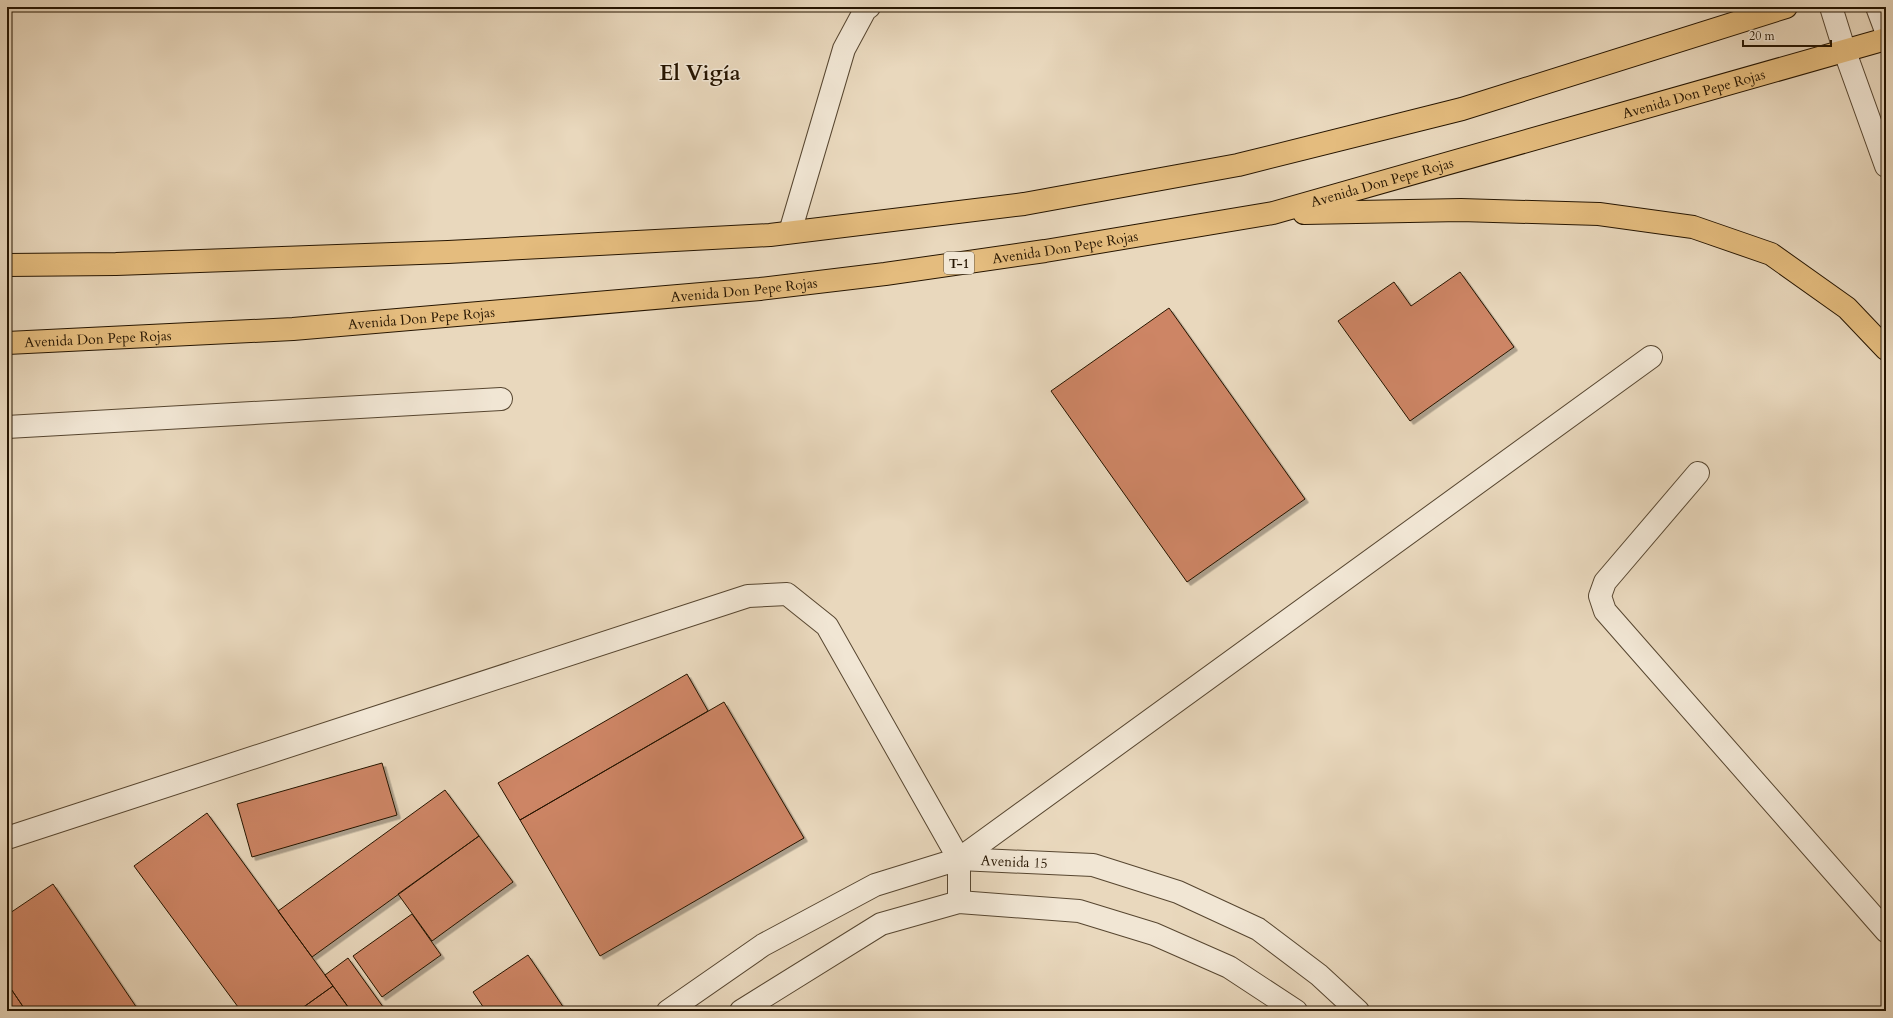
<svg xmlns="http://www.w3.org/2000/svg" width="1893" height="1018" font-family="Cardo,serif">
	<defs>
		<filter id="shadow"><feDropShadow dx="3.5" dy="3.5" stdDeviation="0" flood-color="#0004"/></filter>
	</defs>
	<rect width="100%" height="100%" fill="#e9d8bd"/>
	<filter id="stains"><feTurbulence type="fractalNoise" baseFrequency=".005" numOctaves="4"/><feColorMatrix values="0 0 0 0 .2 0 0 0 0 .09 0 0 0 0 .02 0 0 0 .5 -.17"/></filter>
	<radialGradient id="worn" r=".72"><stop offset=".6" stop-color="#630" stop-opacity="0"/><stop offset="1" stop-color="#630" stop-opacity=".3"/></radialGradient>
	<path fill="#cd8565" stroke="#261501" filter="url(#shadow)" d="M1460,272l54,75 -104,74 -72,-100 56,-39 17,24z
		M1169,308l136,191 -118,83 -136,-191z
		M687,674l21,37 -188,109 -22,-37z
		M724,702l80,136 -204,118 -80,-136z
		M382,763l15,52 -145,42 -15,-53z
		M445,790l34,46 -167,121 -34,-46z
		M207,813l126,173 -35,25h-57l-107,-145z
		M479,836l34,46 -81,59 -34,-47z
		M53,884l86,127h-113l-19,-28v-68z
		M412,914l29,41 -59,42 -29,-41z
		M528,955l38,56h-80l-13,-19z
		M348,958l38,53h-35l-26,-36z
		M7,983l19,28h-19z
		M333,986l18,25h-53z"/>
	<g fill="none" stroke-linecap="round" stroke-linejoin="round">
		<defs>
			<g id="minor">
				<path d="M1831,7l14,45 41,114"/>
				<path d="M1877,7l9,24"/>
				<path d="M790,232l54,-183 21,-39 4,-3"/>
				<path d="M7,427l494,-28"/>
				<path d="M1698,473l-93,109 -5,14 5,15 281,320"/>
				<path d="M7,838l741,-242 39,-2 40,32 132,233v43"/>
				<path d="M959,859l692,-502"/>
				<path id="s1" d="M668,1011l95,-66 112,-60 84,-26 134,6 85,27 80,37 61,46 39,36"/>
				<path d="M741,1011l140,-87 78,-22 120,9 75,23 75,33 67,44"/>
			</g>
			<g id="highway">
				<path d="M1304,213l157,-3 138,4 94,13 78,27 76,54 39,41"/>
				<path d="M7,265l109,-1 332,-12 322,-17 254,-31 214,-39 224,-56 324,-102"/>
				<path id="s2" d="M7,343l286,-14 467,-40 125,-15 160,-23 228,-38 613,-174"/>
			</g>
		</defs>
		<use href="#minor" stroke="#574630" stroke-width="24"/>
		<use href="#highway" stroke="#261501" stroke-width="24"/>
		<use href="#minor" stroke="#f1e6d4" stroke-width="22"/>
		<use href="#highway" stroke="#e4bc7e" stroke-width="22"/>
	</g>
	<g text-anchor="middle" stroke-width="3" stroke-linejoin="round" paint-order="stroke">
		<rect fill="#f1e6d4" stroke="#635440" stroke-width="1" x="944" y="252" width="30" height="22" rx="3"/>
		<g font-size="13" font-weight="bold" fill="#261501">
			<text x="959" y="268">T-1</text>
		</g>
		<g font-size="14" fill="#261501" stroke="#f1e6d4">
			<text dy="5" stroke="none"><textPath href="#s2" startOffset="1711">Avenida Don Pepe Rojas</textPath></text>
			<text dy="5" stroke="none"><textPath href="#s2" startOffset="1387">Avenida Don Pepe Rojas</textPath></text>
			<text dy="5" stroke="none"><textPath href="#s2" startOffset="1063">Avenida Don Pepe Rojas</textPath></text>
			<text dy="5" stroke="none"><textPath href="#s2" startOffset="739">Avenida Don Pepe Rojas</textPath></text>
			<text dy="5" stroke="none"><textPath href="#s2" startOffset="415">Avenida Don Pepe Rojas</textPath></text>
			<text dy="5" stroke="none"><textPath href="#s2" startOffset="91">Avenida Don Pepe Rojas</textPath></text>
			<text dy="5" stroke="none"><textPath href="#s1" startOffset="386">Avenida 15</textPath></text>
		</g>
		<g font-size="22" font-weight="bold" fill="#261501" stroke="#f1e6d4">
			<text x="700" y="80">El Vigía</text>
		</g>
	</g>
	<rect width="1893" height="1018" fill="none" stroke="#e9d8bd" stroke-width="24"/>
	<rect x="8" y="8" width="1877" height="1002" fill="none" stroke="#261501" stroke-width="2"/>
	<rect x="12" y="12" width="1869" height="994" fill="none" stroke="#261501"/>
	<path d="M1743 40v6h88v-6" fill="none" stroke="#261501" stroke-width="2"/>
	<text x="1749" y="40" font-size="12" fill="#261501" stroke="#f1e6d4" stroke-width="3" paint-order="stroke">20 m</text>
	<rect width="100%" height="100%" filter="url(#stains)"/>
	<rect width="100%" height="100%" fill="url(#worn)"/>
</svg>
